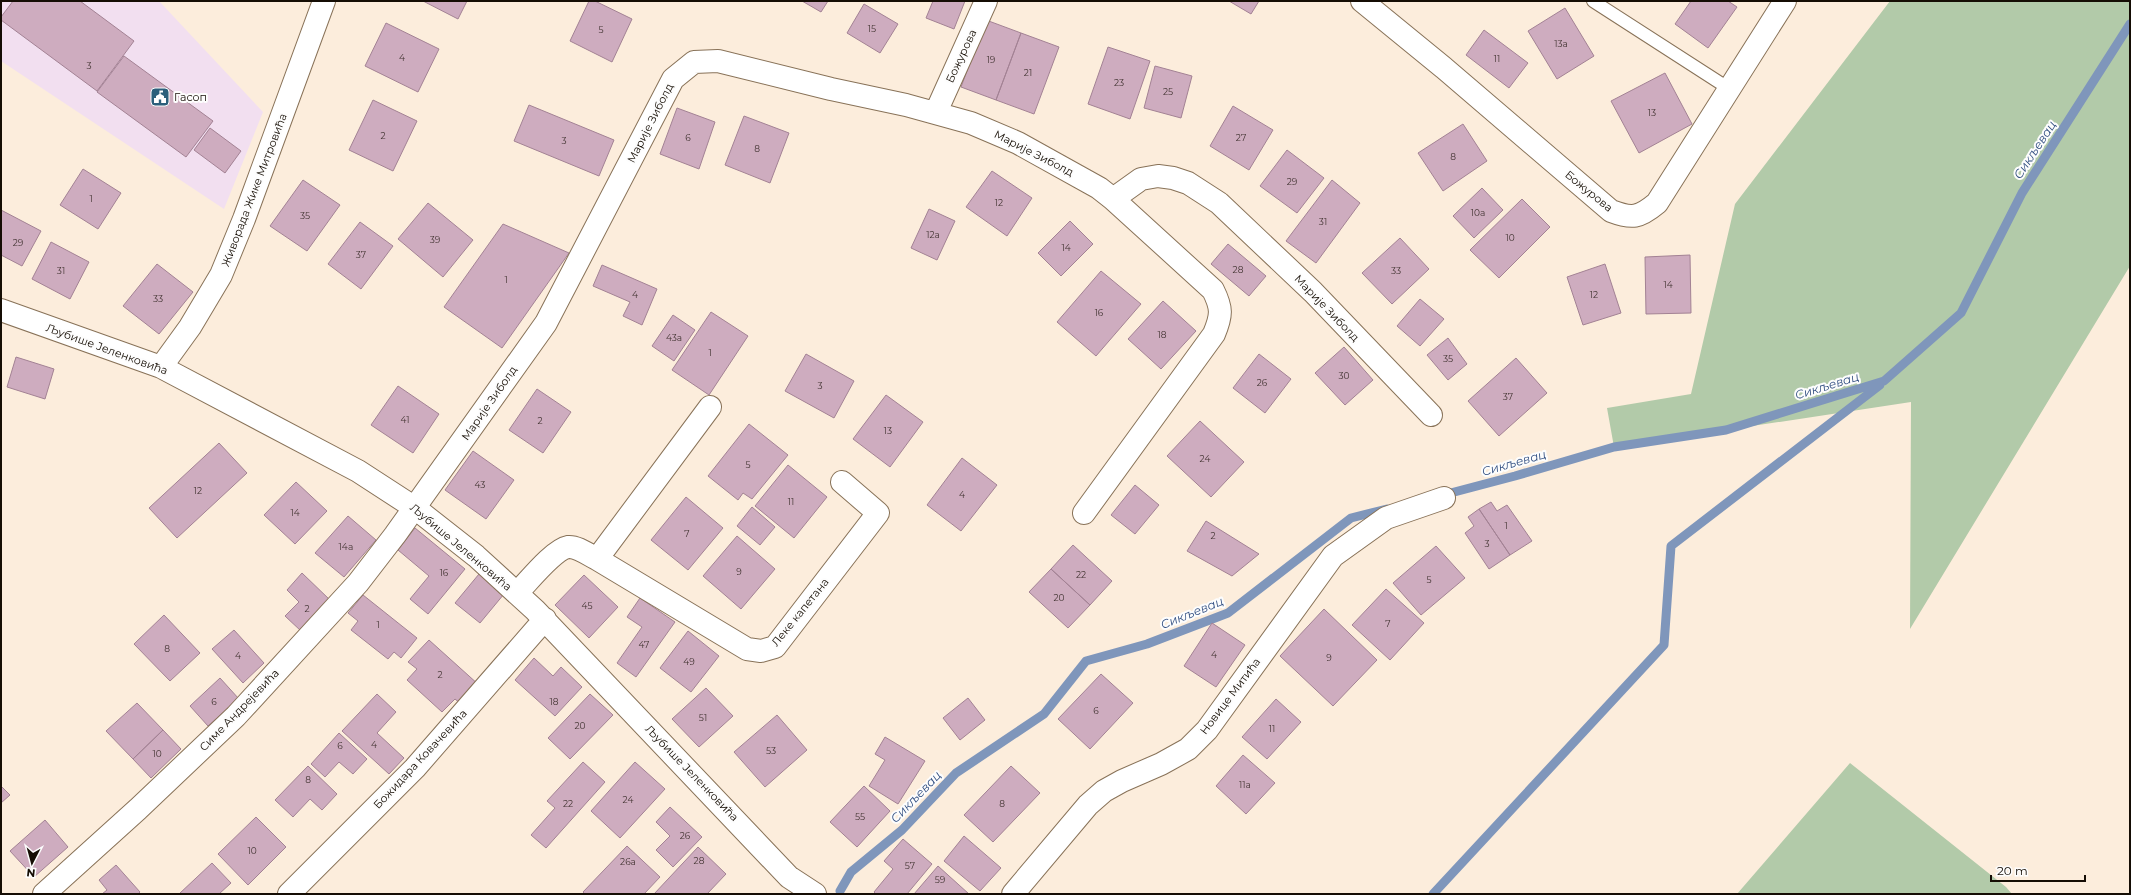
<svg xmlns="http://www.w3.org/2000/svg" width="2131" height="895" font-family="Montserrat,sans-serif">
	<rect width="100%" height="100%" fill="#fceddc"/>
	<path fill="#f2dff0" d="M1,1h158l104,111 -39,97 -223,-148z"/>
	<path fill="#b2caa9" d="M1890,1h240v265l-220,363 1,-227 -297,45 -7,-39 84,-14 44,-190z
		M1850,763l156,124 6,7h-275z"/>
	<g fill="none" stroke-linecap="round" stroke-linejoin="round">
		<path stroke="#7f96bb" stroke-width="9" d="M1443,495l72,-19 99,-29 112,-17 158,-49 77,-68 61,-120 108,-169
			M840,891l11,-19 51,-42 54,-57 88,-59 42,-53 61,-17 81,-31 123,-95 36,-9
			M1433,894l231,-249 7,-99 209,-161"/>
	</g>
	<path fill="#ceacbf" stroke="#a38294" d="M13,1h67l54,40 -37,50 -96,-71v-3z
		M423,1h44l-9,18z
		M589,1h6l37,18 -20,43 -42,-21z
		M802,1h26l-7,11z
		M933,1h32l-11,28 -28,-11z
		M1229,1h30l-8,13z
		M1691,1h37l9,6 -29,41 -33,-24z
		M864,4l34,20 -18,29 -33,-20z
		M1565,8l29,48 -37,23 -29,-48z
		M986,20l35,13 -25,67 -35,-13z
		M386,23l53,26 -21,43 -53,-26z
		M1484,30l44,33 -19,25 -43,-33z
		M1021,33l38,14 -25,67 -38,-14z
		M1108,47l42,14 -20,58 -42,-15z
		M124,56l89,65 -27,36 -89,-65z
		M1155,66l37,10 -11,42 -37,-10z
		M1665,73l27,51 -53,29 -28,-52z
		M373,100l44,21 -24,50 -44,-21z
		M529,105l85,35 -15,36 -85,-35z
		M1233,106l40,24 -24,40 -39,-24z
		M677,108l38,14 -16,47 -39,-15z
		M744,116l45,17 -19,50 -45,-18z
		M1463,124l24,37 -44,30 -25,-38z
		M210,128l31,23 -16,22 -31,-23z
		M1287,150l37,28 -27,35 -37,-27z
		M83,169l38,24 -23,36 -38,-24z
		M992,171l40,27 -25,38 -41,-29z
		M303,180l37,25 -33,46 -37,-25z
		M1332,180l28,23 -44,60 -30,-22z
		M1482,188l21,22 -29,28 -21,-22z
		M1522,199l28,28 -51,51 -29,-28z
		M428,203l45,37 -30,37 -45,-38z
		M929,209l26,12 -18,39 -26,-12z
		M1,210l40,21 -19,35 -21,-11z
		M1070,221l23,23 -32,32 -23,-23z
		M360,222l33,24 -32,43 -33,-25z
		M503,224l66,29 -67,95 -58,-41z
		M1400,238l29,31 -37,35 -30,-31z
		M51,242l38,20 -19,37 -38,-20z
		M1228,244l38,32 -17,20 -38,-32z
		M1690,255l1,58 -45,1 -1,-57z
		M157,264l36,28 -34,42 -36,-28z
		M1605,264l16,49 -38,12 -16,-48z
		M602,265l55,24 -15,36 -19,-9 7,-14 -37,-16z
		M1101,271l40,33 -45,52 -39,-34z
		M1420,299l24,20 -24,27 -23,-20z
		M1163,301l33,30 -35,38 -33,-30z
		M711,312l37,24 -39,59 -37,-25z
		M673,315l22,15 -21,31 -22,-15z
		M1448,338l19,26 -19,16 -21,-25z
		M1344,347l29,33 -28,25 -30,-32z
		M806,354l48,27 -20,37 -49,-27z
		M1259,354l32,25 -26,34 -32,-25z
		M16,357l38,12 -9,30 -38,-12z
		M1516,358l31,35 -48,43 -31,-35z
		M398,386l41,28 -26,39 -42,-28z
		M537,389l34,23 -28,41 -34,-23z
		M886,395l37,27 -33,45 -37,-28z
		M1200,421l44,41 -33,35 -44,-41z
		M749,424l39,31 -36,44 -9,-6 -5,7 -30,-24z
		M219,443l28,30 -70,65 -28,-30z
		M473,451l41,29 -28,39 -41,-29z
		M962,458l35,27 -36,46 -34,-26z
		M788,465l39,32 -33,41 -39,-32z
		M296,482l31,29 -32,33 -31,-29z
		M1135,485l24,20 -24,29 -24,-19z
		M686,497l37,31 -35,42 -37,-30z
		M1491,502l6,9 10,-6 25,36 -22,14 -31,-46z
		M752,507l23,20 -15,18 -23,-19z
		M1479,509l31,46 -21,14 -24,-36 9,-7 -6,-9z
		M348,516l28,24 -32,37 -29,-24z
		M1206,521l53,33 -27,22 -45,-25z
		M415,528l50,41 -37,45 -18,-15 19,-23 -31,-26z
		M737,536l38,33 -34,40 -38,-33z
		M1073,545l39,36 -22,24 -39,-36z
		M1436,546l29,32 -44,37 -28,-32z
		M1051,569l39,36 -22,23 -39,-36z
		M302,573l28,27 -29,31 -16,-15 14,-14 -12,-12z
		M479,574l25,20 -24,29 -25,-20z
		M584,575l34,32 -29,31 -34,-33z
		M1386,589l38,34 -34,37 -38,-35z
		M363,595l54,43 -16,20 -7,-6 -6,7 -37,-29 7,-9 -10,-8z
		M640,598l35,24 -39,55 -19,-14 25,-36 -15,-10z
		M1324,609l53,51 -44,46 -53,-50z
		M164,615l36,38 -30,28 -36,-37z
		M1212,623l33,22 -29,42 -32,-21z
		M234,630l30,33 -21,20 -31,-34z
		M688,631l31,25 -28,36 -31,-24z
		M429,640l50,45 -18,19 -6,-5 -13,13 -35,-32 10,-11 -9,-7z
		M534,658l19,18 8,-9 21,20 -27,29 -40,-36z
		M1101,674l32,29 -43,46 -32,-30z
		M220,678l19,21 -31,27 -18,-20z
		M706,688l27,28 -34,31 -27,-28z
		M377,694l19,18 -19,21 27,25 -15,16 -47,-43z
		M590,694l23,21 -43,44 -22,-21z
		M968,698l17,22 -25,20 -17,-22z
		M1276,699l25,23 -34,37 -25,-22z
		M137,703l26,27 -30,29 -27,-28z
		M777,715l30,35 -42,37 -31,-35z
		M163,730l18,19 -30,29 -18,-19z
		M339,733l28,26 -14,15 -14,-12 -14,15 -14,-13z
		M885,737l40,24 -27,43 -29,-18 16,-26 -10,-6z
		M1243,755l32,28 -29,31 -30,-28z
		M583,762l22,20 -59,66 -15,-13 24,-27 -8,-7z
		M635,762l30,27 -45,49 -29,-27z
		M308,766l29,28 -15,16 -12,-11 -17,18 -18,-17z
		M1011,766l29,27 -47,49 -29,-27z
		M1,786l9,9 -9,8z
		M864,786l26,25 -33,36 -27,-25z
		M670,807l32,30 -29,30 -17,-17 14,-14 -14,-14z
		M256,817l30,30 -38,38 -30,-31z
		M45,820l23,27 -34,30 -24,-26z
		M964,836l37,32 -21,23 -36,-30z
		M903,839l29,25 -25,30h-31l-2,-2 19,-23 -9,-8z
		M627,846l33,31 -16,17h-59l-2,-2z
		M698,847l28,27 -19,20h-53z
		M212,863l19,20 -12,11h-40z
		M116,865l24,27 -2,2h-36l5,-4 -8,-10z
		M938,866l31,28h-55z"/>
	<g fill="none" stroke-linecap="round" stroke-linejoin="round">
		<defs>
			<path id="service" d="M1593,1l135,87"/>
			<path id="minor" d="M1362,1l82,67 167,143c21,8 28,7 46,-8l128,-202
				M936,112l50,-111
				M1113,199l28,-20 17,-3 15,2 15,5 31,20 94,89 118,123
				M1,310l160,57 197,104 57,37 61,48 59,54 254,267 26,17
				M161,367l29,-40 31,-52 23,-56 80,-218
				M597,559l113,-152
				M517,593c11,-11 36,-43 51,-46 9,-1 21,8 29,12l150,90 14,2 14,-4 103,-134 -36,-31
				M44,894l94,-85 98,-93 122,-133 37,-48 151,-212 127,-244 21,-17 24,-1 113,28 75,16 65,18 47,20 81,45 14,11 100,91c9,18 9,25 1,44l-130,179
				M289,894l126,-126 130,-149
				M1013,894l75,-89 16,-14 18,-10 39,-17 27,-15 19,-19 126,-174 53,-38 58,-20"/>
		</defs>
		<use href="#service" stroke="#887258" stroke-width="14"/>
		<use href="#minor" stroke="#887258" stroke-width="24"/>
		<use href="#service" stroke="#fff" stroke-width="12"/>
		<use href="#minor" stroke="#fff" stroke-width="22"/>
	</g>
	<defs>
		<symbol id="civic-square" viewBox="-11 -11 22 22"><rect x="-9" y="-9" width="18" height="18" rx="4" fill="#2b5f7b" stroke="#fdfdfd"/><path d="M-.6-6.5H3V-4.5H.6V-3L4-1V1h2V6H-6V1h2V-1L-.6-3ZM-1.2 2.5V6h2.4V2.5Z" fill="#fff"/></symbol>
	</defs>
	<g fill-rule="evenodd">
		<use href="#civic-square" x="149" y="86" width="22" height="22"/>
	</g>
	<g text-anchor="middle" stroke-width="4" stroke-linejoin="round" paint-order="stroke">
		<g font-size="9" fill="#433533">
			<text x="872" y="32">15</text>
			<text x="601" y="33">5</text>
			<text x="1561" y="47">13a</text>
			<text x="402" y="61">4</text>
			<text x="1497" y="62">11</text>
			<text x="991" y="63">19</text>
			<text x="89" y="69">3</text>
			<text x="1028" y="76">21</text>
			<text x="1119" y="86">23</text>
			<text x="1168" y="95">25</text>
			<text x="1652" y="116">13</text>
			<text x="383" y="139">2</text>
			<text x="688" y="141">6</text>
			<text x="1241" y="141">27</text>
			<text x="564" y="144">3</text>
			<text x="757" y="152">8</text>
			<text x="1453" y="160">8</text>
			<text x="1292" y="185">29</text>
			<text x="91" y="202">1</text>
			<text x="999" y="206">12</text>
			<text x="1478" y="216">10a</text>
			<text x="305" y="219">35</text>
			<text x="1323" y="225">31</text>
			<text x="933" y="238">12a</text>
			<text x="1510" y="241">10</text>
			<text x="435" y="243">39</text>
			<text x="18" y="246">29</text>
			<text x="1066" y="251">14</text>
			<text x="361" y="258">37</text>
			<text x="1238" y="273">28</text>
			<text x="61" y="274">31</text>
			<text x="1396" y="274">33</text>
			<text x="506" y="283">1</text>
			<text x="1668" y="288">14</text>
			<text x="635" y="298">4</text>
			<text x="1594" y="298">12</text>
			<text x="158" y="302">33</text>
			<text x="1099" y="316">16</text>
			<text x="1162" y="338">18</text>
			<text x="674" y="341">43a</text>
			<text x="710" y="356">1</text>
			<text x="1448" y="362">35</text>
			<text x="1344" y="379">30</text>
			<text x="1262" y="386">26</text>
			<text x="820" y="389">3</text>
			<text x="1508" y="400">37</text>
			<text x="405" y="423">41</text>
			<text x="540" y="424">2</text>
			<text x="888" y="434">13</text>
			<text x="1205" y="462">24</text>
			<text x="748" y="468">5</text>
			<text x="480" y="488">43</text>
			<text x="198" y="494">12</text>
			<text x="962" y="498">4</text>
			<text x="791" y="505">11</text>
			<text x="295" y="516">14</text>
			<text x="1506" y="529">1</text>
			<text x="687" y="537">7</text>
			<text x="1213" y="539">2</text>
			<text x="1487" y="547">3</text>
			<text x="346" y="550">14a</text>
			<text x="739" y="575">9</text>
			<text x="444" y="576">16</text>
			<text x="1081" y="578">22</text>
			<text x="1429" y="583">5</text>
			<text x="1059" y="601">20</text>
			<text x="587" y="609">45</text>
			<text x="307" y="612">2</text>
			<text x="1388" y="627">7</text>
			<text x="378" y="628">1</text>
			<text x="644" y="648">47</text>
			<text x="167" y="652">8</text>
			<text x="1214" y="658">4</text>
			<text x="238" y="659">4</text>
			<text x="1329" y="661">9</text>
			<text x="689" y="665">49</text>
			<text x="440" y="678">2</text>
			<text x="214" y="705">6</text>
			<text x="554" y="705">18</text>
			<text x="1096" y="714">6</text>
			<text x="703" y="721">51</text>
			<text x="580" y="729">20</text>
			<text x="1272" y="732">11</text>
			<text x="374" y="748">4</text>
			<text x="340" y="749">6</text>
			<text x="771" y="754">53</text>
			<text x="157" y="757">10</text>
			<text x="308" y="783">8</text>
			<text x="1245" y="788">11a</text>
			<text x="628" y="803">24</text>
			<text x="568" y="807">22</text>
			<text x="1002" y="807">8</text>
			<text x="860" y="820">55</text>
			<text x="685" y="839">26</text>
			<text x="252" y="854">10</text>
			<text x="699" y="864">28</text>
			<text x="628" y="865">26a</text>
			<text x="910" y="869">57</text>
			<text x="940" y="883">59</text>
		</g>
		<g font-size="11" fill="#150d04" stroke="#fdfdfd">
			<text transform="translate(961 56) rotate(-65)" y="4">Божурова</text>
			<text transform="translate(650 123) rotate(-63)" y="4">Марије Зиболд</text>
			<text transform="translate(1034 153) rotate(27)" y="4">Марије Зиболд</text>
			<text transform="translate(254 190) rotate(-69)" y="4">Живорада Жике Митровића</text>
			<text transform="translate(1589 191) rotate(39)" y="4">Божурова</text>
			<text transform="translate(1327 308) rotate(46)" y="4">Марије Зиболд</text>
			<text transform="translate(107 349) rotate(20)" y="4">Љубише Јеленковића</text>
			<text transform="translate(489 403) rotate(-55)" y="4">Марије Зиболд</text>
			<text transform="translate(461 547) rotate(40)" y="4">Љубише Јеленковића</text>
			<text transform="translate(800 612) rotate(-51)" y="4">Леке капетана</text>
			<text transform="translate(1230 696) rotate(-53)" y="4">Новице Митића</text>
			<text transform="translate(239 710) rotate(-46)" y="4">Симе Андрејевића</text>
			<text transform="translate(420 759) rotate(-47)" y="4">Божидара Ковачевића</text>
			<text transform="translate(692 773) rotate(46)" y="4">Љубише Јеленковића</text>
		</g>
		<g font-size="11" fill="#150d04" stroke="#fdfdfd" text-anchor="start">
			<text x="174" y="101">Гасоп</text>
		</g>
		<g font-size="12" font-style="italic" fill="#314e81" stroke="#fdfdfd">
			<text transform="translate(2035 150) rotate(-57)" y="4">Сикљевац</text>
			<text transform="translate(1827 386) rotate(-17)" y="4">Сикљевац</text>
			<text transform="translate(1514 463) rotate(-16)" y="4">Сикљевац</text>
			<text transform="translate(1192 613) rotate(-22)" y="4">Сикљевац</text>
			<text transform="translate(916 797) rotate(-46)" y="4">Сикљевац</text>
		</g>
	</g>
	<rect width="2131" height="895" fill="none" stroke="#150d04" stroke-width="4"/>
	<g transform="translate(32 863) rotate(186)" stroke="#fdfdfd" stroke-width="3" paint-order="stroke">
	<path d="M0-3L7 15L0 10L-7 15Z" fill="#150d04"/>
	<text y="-6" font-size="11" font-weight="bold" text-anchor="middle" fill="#150d04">N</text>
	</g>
	<path d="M1991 875v6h94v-6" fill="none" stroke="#150d04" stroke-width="2"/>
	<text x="1997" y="875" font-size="12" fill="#150d04" stroke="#fdfdfd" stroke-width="3" paint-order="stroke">20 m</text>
</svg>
